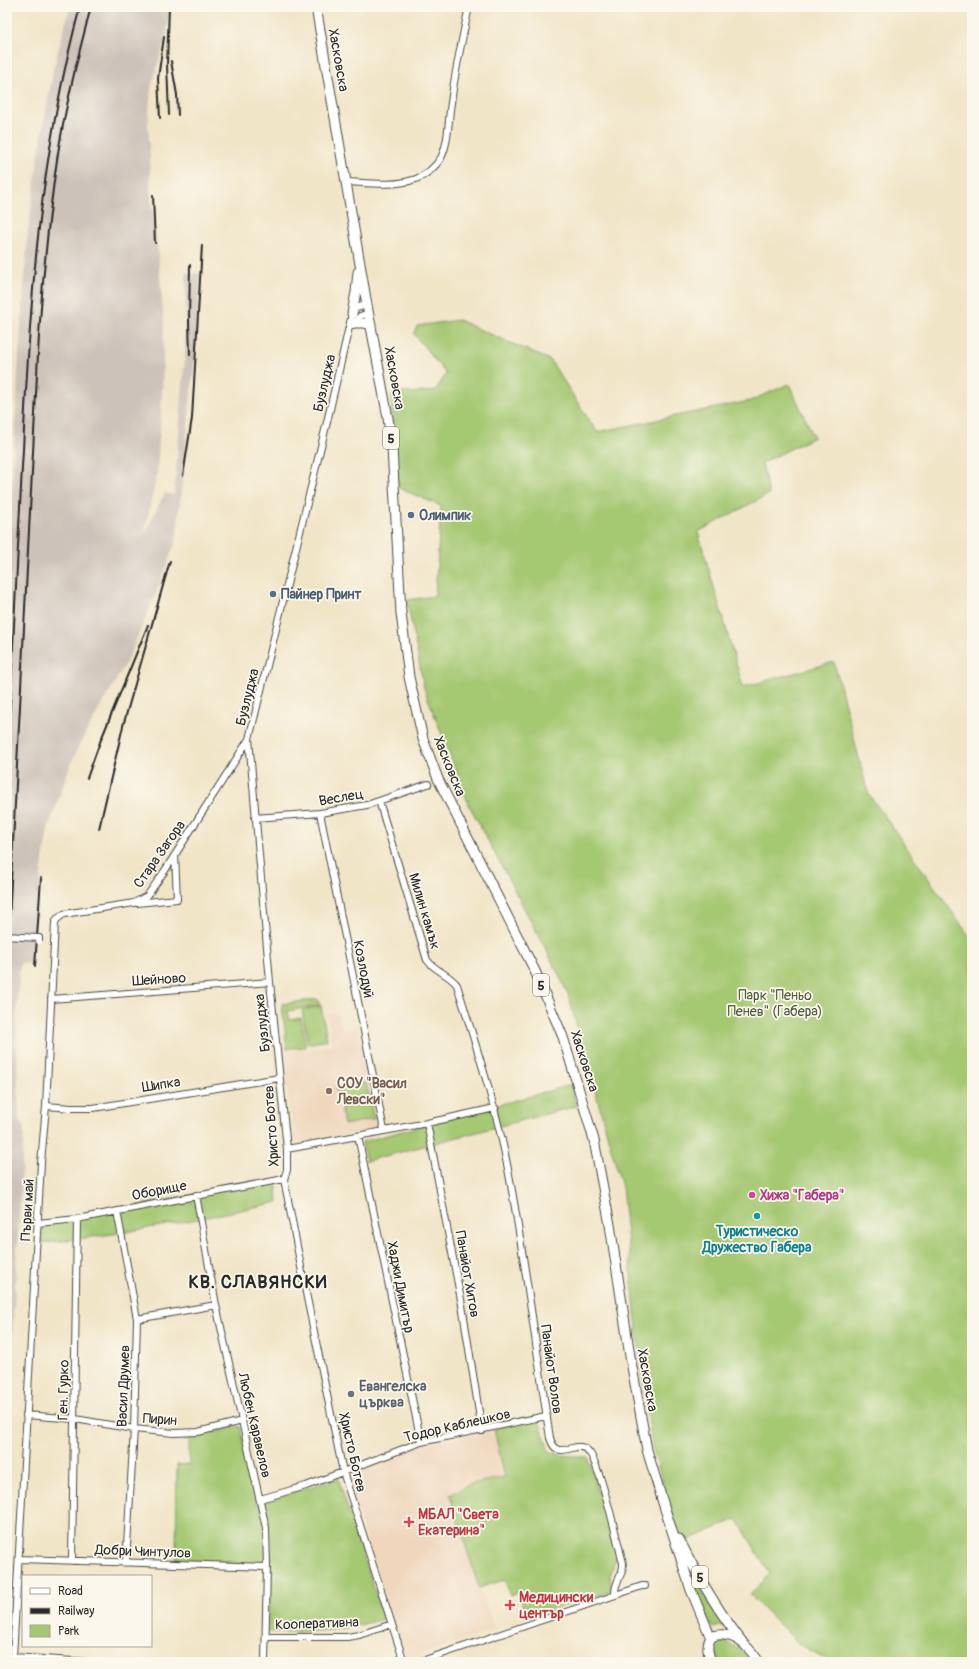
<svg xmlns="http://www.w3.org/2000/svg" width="979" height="1669" font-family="Pangolin,sans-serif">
	<rect width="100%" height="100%" fill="#fbf7ec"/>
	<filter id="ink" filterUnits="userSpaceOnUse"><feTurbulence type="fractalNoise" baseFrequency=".025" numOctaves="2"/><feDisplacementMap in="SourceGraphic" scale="8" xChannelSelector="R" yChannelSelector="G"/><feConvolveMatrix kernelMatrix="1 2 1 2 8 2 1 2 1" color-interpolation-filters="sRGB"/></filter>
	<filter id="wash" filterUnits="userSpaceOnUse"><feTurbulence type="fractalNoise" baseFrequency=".012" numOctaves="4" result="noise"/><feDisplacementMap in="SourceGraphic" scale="16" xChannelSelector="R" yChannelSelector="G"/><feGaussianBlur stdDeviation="0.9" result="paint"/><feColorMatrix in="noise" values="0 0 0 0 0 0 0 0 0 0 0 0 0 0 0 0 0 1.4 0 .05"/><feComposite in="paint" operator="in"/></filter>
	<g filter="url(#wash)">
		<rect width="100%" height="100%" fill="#f1e5c8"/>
		<path fill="#efd6bc" d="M337,1012l5,17 16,-3 20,103 -84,16 -11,-92 49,-9 -6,-30z
			M494,1429l11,48 -34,7 -21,11 29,93 16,41 -90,31 -59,-184 71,-30z"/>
		<path fill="#cdc2b9" d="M70,7h100l-3,26 -16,55 -3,39 2,30v33l5,30 9,103 -2,71 -5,79 -13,62 21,-42 9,2 11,-137 1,-85 14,1 -5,82 -19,185 -18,47 -30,71 -49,86 -12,29 -19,55 -6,39 -11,96 -11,-1 -4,58 3,99 5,7 -17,305 4,12 -4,56v-917l12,-230 9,-121 12,-86 14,-80z"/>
		<path fill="#a5c872" stroke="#687a4e" d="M458,320l92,40 47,72 153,-31 39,-17 25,53 -52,26 7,31 -71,38 45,155 91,-25 34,131 104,147v722h-134l-17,-5 -21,-12 -50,-50 20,-21 -33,-55 -53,23 -13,-31 -19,-65 -15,-117 -15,-142 -54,-193 -20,-41 -79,-148 -45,-117 -17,-88 28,-4 6,-90 -42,-18 -3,-16 -5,-78 44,-3 11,-17 -32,-40 3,-8z
			M317,999l3,6 -32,6 2,9 11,-2 5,29 -19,2 -5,-45z
			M321,1006l6,34 -19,4 -6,-34z
			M366,1082l4,18 -30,5 -4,-17z
			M571,1085l6,21 -211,55 -4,-19z
			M370,1102l4,17 -30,6 -3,-17z
			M276,1180l2,22c-79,17 -155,33 -235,41l-1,-20z
			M538,1418l11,33 11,4 28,2 29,98 -7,21 1,16 -84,24 -9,-24 -7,3 -7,-15 -25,8 -29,-93 21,-11 34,-7 -11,-48z
			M240,1426l16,78 82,-26 46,141 -42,10 -42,3h-32l2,-67 -94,-5 1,-95 12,-1v-29h14z
			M687,1566l38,61 -4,-1 -9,2z
			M717,1641c15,0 26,10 34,21h-31l-6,-15z"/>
	</g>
	<g filter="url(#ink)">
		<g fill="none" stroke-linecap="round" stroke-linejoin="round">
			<defs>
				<path id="street" d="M346,182c22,1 48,5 70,-3 10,-4 19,-12 25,-21 8,-16 7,-37 10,-55 4,-32 11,-64 18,-96
					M367,305l-11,3 -4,6 -25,108 -78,317 21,243 17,167v21l-3,9 23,119 36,174 61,190
					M353,325l7,-9 9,-3
					M379,801l48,159c8,11 22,14 30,25 19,61 39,121 51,184 17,89 28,179 42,269 8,27 27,-2 39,14 5,6 7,15 10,22 10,29 16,59 24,89 1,13 -9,17 -8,32
					M320,813l64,317
					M255,818l65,-5 47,-8 61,-21
					M137,903l40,-4 -2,-44
					M51,999l219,-17
					M46,1106l25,2h22l186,-30
					M427,1123l35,182 20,126
					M358,1136l63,306
					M287,1149l140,-26 68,-15
					M196,1195l20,110 50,223 1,39 -2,95
					M117,1211l20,108 -3,110 -8,134
					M38,1223l39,-4 207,-40
					M137,1319l79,-14
					M26,1415l49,4 59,10 40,4 24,-1 44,-11
					M260,1499l46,-13 115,-44 125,-26
					M19,1559l248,8
					M72,1561l5,-342
					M266,1637h81l12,-2 33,-11
					M13,1657l28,-494 5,-57 9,-183 2,-4 7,-5 70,-11 13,-7 17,-24 85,-133
					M13,1657l75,5
					M419,1662l223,-76h3"/>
				<path id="primary" d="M316,7l51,298 21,113 4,29 9,166 8,64 14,62 15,40 97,192 28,66 31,103 16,85 20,131 17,94 17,56 27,84 20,48
					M352,314l4,-22 2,-20
					M354,323h10l7,2
					M679,1539c18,36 39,72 64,104
					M711,1662c-3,-9 -6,-19 2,-26 20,-6 36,11 46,26"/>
			</defs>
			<use href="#street" stroke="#494743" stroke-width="8"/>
			<use href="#primary" stroke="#494743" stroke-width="11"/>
			<use href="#street" stroke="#fff" stroke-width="6"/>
			<use href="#primary" stroke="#fff" stroke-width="9"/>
			<path stroke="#2b2b2b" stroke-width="2" d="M171,61l6,34 1,20
				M169,115l-2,-51 2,-57
				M160,118l-2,-40 6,-41
				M153,195l2,48
				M190,355l-1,-34 1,-56
				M183,476l9,-58 10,-173
				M7,763c5,-105 10,-209 16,-313 7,-153 17,-295 57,-443
				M87,778l13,-36 48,-117
				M99,829l24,-103 47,-165
				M7,960l32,-625c4,-61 10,-122 19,-182 8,-49 20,-98 33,-146
				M35,966l6,-88"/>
			<defs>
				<path id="street-bridge" d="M7,936l32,2v3"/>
			</defs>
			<use href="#street-bridge" stroke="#494743" stroke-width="8" stroke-linecap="butt"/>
			<use href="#street-bridge" stroke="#fff" stroke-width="6"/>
		</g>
	</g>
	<g fill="#5c6f8a" stroke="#fbf7ec" stroke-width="1.5">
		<circle cx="411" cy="515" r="4"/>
		<circle cx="273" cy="594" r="4"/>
	</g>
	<circle fill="#8d6e63" stroke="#fbf7ec" stroke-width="1.5" cx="329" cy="1091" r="4"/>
	<circle fill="#d1479c" stroke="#fbf7ec" stroke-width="1.5" cx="752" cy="1195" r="4"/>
	<circle fill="#0f9aa8" stroke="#fbf7ec" stroke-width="1.5" cx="757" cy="1216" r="4"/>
	<circle fill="#6b7280" stroke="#fbf7ec" stroke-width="1.5" cx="351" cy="1394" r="4"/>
	<g fill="#e0444e" stroke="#fbf7ec" stroke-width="1.5">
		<path d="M407 1516h4v4h4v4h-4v4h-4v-4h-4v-4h4z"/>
		<path d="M508 1599h4v4h4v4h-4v4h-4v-4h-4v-4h4z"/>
	</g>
	<g text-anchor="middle" stroke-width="3.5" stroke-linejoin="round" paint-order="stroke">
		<g fill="#fbf7ec" stroke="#696865" stroke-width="1">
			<rect x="383" y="427" width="16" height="22" rx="3"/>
			<rect x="533" y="974" width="16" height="22" rx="3"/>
			<rect x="692" y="1566" width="16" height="22" rx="3"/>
		</g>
		<g font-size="13" font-weight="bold" fill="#2b2b2b">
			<text x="391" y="443">5</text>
			<text x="541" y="990">5</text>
			<text x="700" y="1582">5</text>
		</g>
		<g font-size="14" fill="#2b2b2b" stroke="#fbf7ec">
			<text transform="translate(339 60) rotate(80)" y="5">Хасковска</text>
			<text transform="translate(395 378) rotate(80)" y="5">Хасковска</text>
			<text transform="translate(324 383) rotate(-77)" y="5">Бузлуджа</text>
			<text transform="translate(247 697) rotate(-76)" y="5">Бузлуджа</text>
			<text transform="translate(450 766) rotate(68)" y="5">Хасковска</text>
			<text transform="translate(341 797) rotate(-10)" y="5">Веслец</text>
			<text transform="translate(159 854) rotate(-55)" y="5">Стара Загора</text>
			<text transform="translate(425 911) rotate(73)" y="5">Милин камък</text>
			<text transform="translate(364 969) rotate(79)" y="5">Козлодуй</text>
			<text transform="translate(159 979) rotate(-4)" y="5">Шейново</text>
			<text transform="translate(262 1023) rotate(-96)" y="5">Бузлуджа</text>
			<text transform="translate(585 1061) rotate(72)" y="5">Хасковска</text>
			<text transform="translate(161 1084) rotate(-9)" y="5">Шипка</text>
			<text transform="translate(271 1126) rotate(-94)" y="5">Христо Ботев</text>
			<text transform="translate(159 1190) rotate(-11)" y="5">Оборище</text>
			<text transform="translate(27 1210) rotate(-87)" y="5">Първи май</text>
			<text transform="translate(468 1274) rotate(80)" y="5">Панайот Хитов</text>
			<text transform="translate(401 1287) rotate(79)" y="5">Хаджи Димитър</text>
			<text transform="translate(552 1369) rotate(82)" y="5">Панайот Волов</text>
			<text transform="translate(648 1380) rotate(80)" y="5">Хасковска</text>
			<text transform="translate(123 1386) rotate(-88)" y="5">Васил Друмев</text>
			<text transform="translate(63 1390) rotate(-89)" y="5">Ген. Гурко</text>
			<text transform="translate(160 1419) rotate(4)" y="5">Пирин</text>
			<text transform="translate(255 1425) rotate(77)" y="5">Любен Каравелов</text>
			<text transform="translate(457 1425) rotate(-13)" y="5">Тодор Каблешков</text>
			<text transform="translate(353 1452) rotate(77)" y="5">Христо Ботев</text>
			<text transform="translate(143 1551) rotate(2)" y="5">Добри Чинтулов</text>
			<text transform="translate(317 1623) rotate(-2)" y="5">Кооперативна</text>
		</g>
		<g font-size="14" font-weight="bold" fill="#4e5e75" stroke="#fbf7ec" text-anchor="start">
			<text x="419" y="520">Олимпик</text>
			<text x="281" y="599">Пайнер Принт</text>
		</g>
		<g font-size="14" fill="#505a40" stroke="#fbf7ec">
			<text x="775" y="1000">Парк "Пеньо<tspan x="775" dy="16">Пенев" (Габера)</tspan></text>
		</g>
		<g font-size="14" font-weight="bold" fill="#785e54" stroke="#fbf7ec" text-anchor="start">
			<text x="337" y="1088">СОУ "Васил<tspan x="337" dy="16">Левски"</tspan></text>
		</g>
		<g font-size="14" font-weight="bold" fill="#b23c85" stroke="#fbf7ec" text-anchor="start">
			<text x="760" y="1200">Хижа "Габера"</text>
		</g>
		<g font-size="14" font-weight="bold" fill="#0d838f" stroke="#fbf7ec">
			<text x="757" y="1236">Туристическо<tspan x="757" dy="16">Дружество Габера</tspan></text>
		</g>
		<g font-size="14" font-weight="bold" fill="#5b616d" stroke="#fbf7ec" text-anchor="start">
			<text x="359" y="1391">Евангелска<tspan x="359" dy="16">църква</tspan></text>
		</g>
		<g font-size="14" font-weight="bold" fill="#be3a42" stroke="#fbf7ec" text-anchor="start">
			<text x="418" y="1519">МБАЛ "Света<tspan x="418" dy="16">Екатерина"</tspan></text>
			<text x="519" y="1602">Медицински<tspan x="519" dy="16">център</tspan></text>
		</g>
		<g font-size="18" font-weight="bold" letter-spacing="1" fill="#2b2b2b" stroke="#fbf7ec">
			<text x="258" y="1288">КВ. СЛАВЯНСКИ</text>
		</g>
	</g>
	<rect width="979" height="1669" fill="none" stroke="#fbf7ec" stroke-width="24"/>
	<rect x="22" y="1575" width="130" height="72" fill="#fbf7ec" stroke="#a8a59f"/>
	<rect x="30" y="1588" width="20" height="6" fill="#ffffff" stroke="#a8a59f"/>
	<text x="58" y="1595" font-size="12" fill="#2b2b2b">Road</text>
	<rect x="30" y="1608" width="20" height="6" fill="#2b2b2b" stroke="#a8a59f"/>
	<text x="58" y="1615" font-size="12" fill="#2b2b2b">Railway</text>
	<rect x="30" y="1625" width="20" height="12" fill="#a5c872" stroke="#a8a59f"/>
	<text x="58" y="1635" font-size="12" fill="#2b2b2b">Park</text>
</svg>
